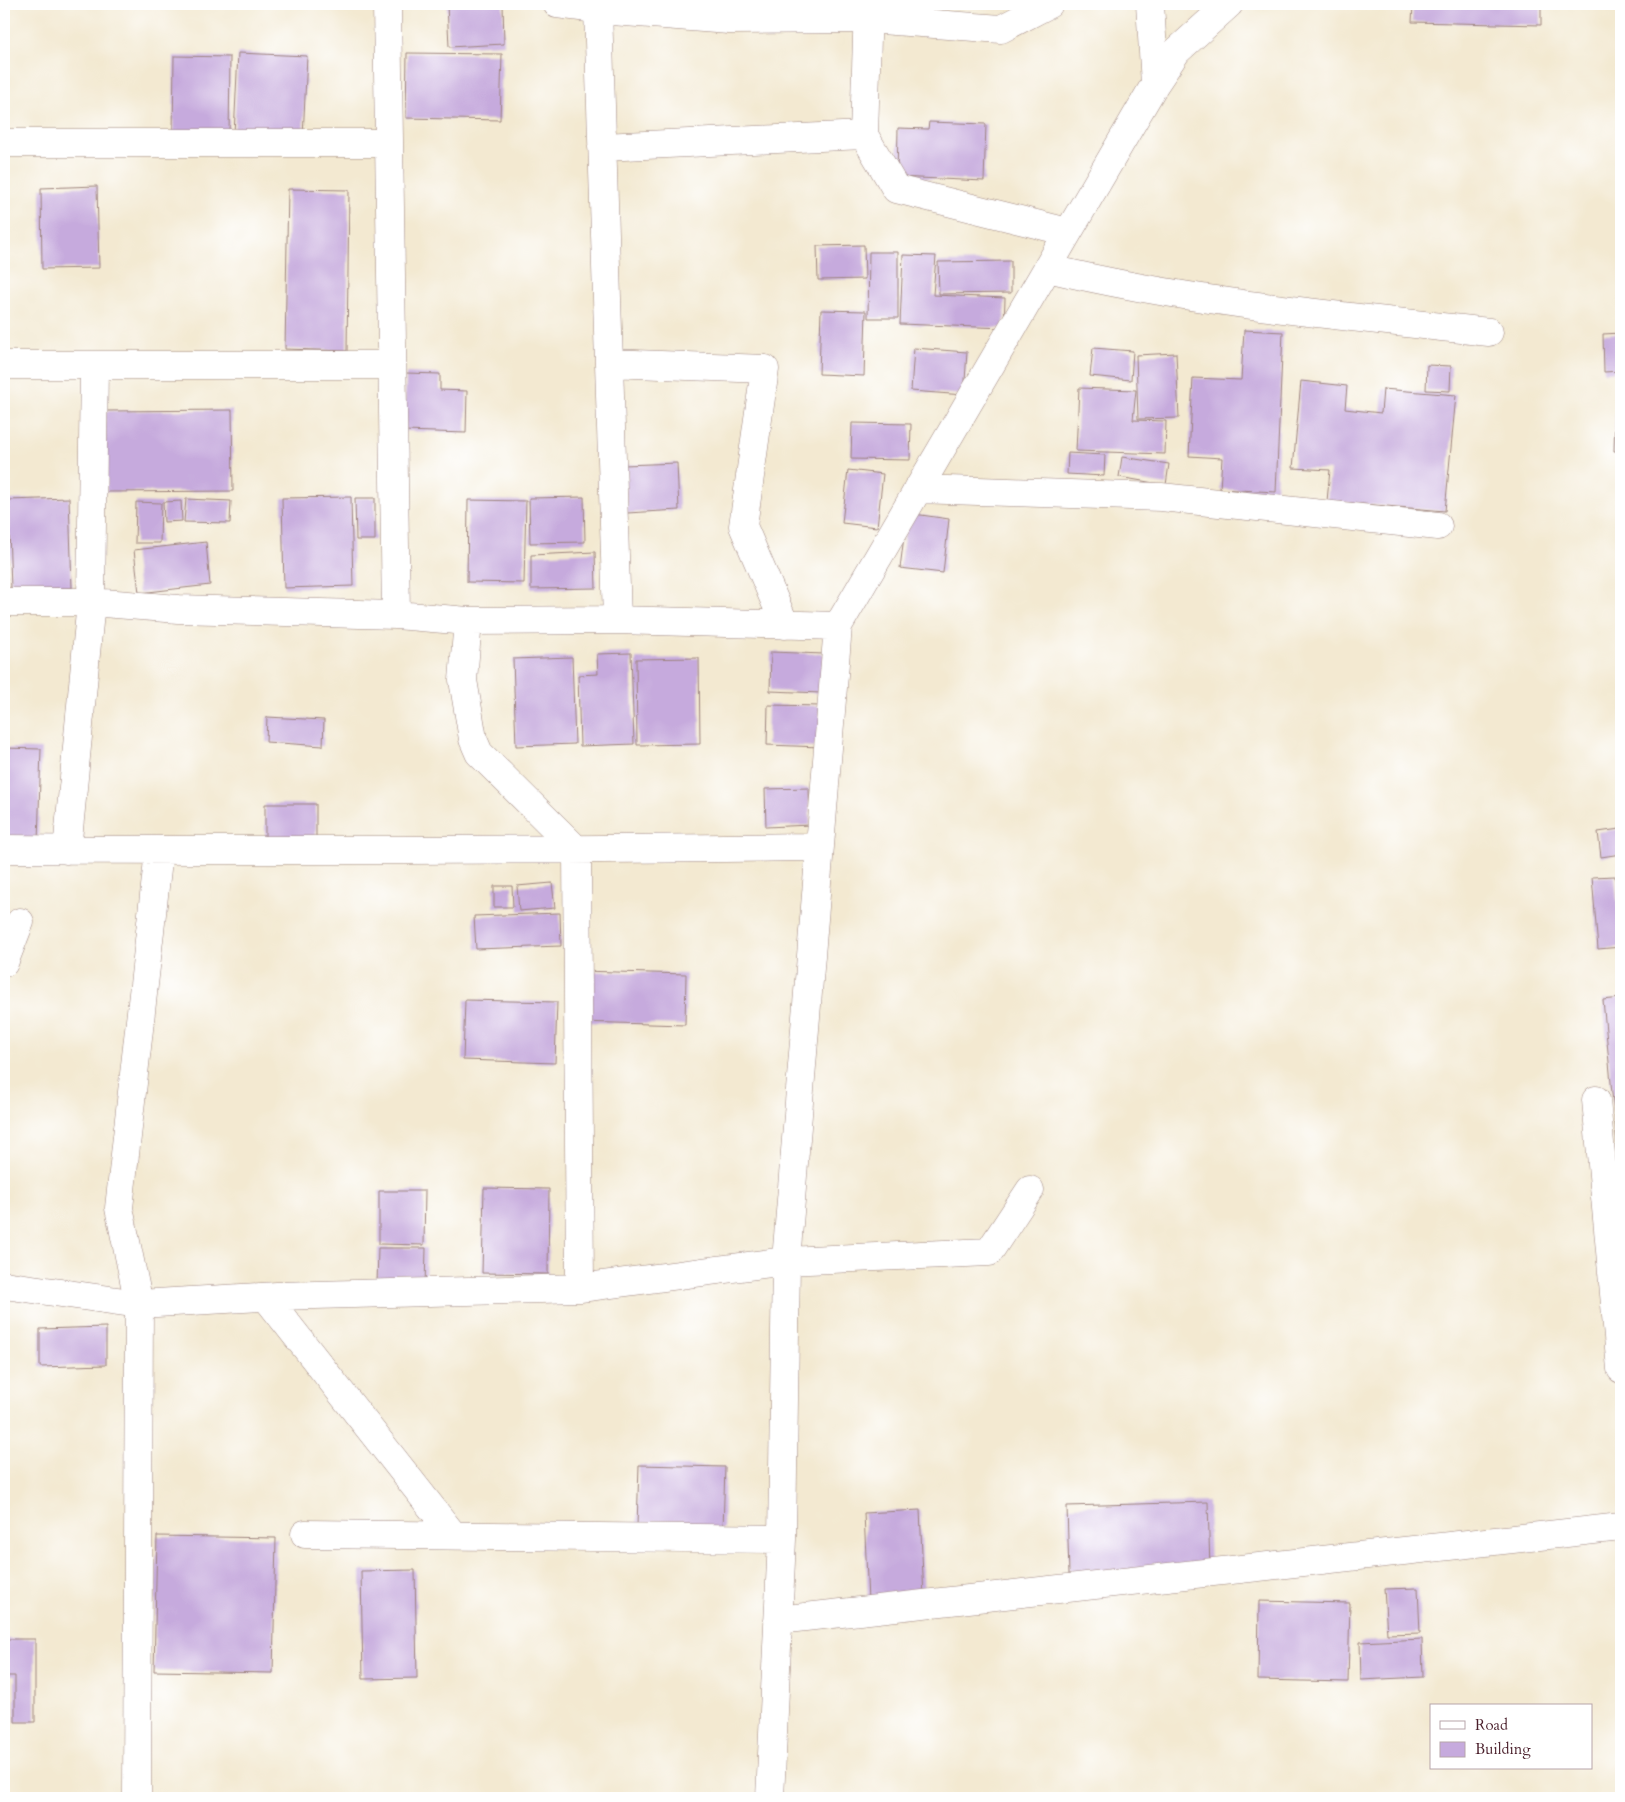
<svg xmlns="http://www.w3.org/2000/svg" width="1625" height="1802" font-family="Cardo,serif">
	<rect width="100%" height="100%" fill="#fff"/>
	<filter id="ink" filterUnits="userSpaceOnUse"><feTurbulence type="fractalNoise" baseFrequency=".02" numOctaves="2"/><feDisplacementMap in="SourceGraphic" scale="10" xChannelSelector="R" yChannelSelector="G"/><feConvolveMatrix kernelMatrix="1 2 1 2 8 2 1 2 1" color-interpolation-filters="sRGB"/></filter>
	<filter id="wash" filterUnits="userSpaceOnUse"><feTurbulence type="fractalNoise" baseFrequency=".0096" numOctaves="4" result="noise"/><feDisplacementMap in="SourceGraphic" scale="20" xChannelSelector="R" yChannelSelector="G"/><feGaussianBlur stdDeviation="1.12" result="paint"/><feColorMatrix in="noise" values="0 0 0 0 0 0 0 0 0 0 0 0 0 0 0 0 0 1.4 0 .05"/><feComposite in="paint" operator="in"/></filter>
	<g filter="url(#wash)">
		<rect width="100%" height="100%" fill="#f3e9d1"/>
		<g id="blocks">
			<path fill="#c6aadd" d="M447,4h56l1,40 -55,3z
				M772,4h42v13l-42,-1z
				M1413,4l128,2v19l-129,-3z
				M238,53l69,3 -4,81 -69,-3z
				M407,53l95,1 -2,66 -94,-2z
				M174,56l56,1 -1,80 -56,-1z
				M929,122l57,2 -2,57 -87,-4 1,-49 30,1z
				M97,186l2,82 -57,1 -1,-81z
				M288,189l61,1 -2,161 -62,-2z
				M864,245l1,34 -47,1 -1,-34z
				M869,252h29v66h-30z
				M903,255l33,1 -3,39 72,3 -1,30 -104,-4z
				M1011,261v32l-72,1 -1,-32z
				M821,310l45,1 -2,65 -45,-2z
				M1244,330l39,2 -7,160 -56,-3 2,-31 -33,-2 4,-78 48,2z
				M1621,333v38l-17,1 -1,-38z
				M914,348l53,4 -3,43 -53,-4z
				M1093,348l40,3 -2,29 -41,-4z
				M1176,353l3,65 -41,1 -2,-64z
				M1427,365l24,1 -1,25 -24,-1z
				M406,373l34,1v16l27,1 -1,42 -62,-2z
				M1301,381l46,5 -2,23 36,4 2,-24 73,6 -11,116 -118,-10 3,-31 -37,-2z
				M1079,388l57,2 -3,30 33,1 -1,33 -89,-3z
				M232,410l1,81 -127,1 -1,-81z
				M1615,414h6v37h-7z
				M852,423l59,1 -1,36 -59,-1z
				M1068,453l37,2 -1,21 -37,-2z
				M1122,457l47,7 -3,21 -47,-8z
				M677,463l2,47 -52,3 -3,-48z
				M848,470l35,4 -6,53 -35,-4z
				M351,497l2,89 -69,2 -2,-90z
				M584,497l1,45 -55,1 -1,-45z
				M69,498l3,90 -61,1 -3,-89z
				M355,498h20v42h-19z
				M186,499l45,2 -1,22 -46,-1z
				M468,500l58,1 -2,82 -57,-1z
				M181,501l1,20 -18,1 -1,-20z
				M136,502l25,1 -1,40h-25z
				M907,513l42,6 -6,54 -43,-5z
				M206,542l4,43 -71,8 -5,-43z
				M4,546h1l2,39h-3z
				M595,552l1,36 -65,1v-34z
				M771,652l53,2 -2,39 -52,-2z
				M631,653l3,91 -54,2 -2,-71 20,-1 -1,-20z
				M572,657l3,87 -59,2 -3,-87z
				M699,658l1,86 -63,1 -1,-86z
				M768,705l54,1 -1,41 -54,-2z
				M267,717l57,3 -1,26 -57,-4z
				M4,748l37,1 -3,93 -34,-1z
				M809,788l1,37 -44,2 -1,-38z
				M265,804h51v44h-51z
				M1620,829l1,25 -20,3 -3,-25z
				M1615,876l6,71 -23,2 -6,-72z
				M552,883l3,25 -36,3 -2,-25z
				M494,886h18l1,21h-19z
				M560,913l1,33 -85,3 -2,-33z
				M581,971l105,3 -1,51 -105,-3z
				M1621,998v178h-1l-17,-176z
				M465,1000l92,2 -2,61 -92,-3z
				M484,1188l65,1 -1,85 -66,-1z
				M379,1191h46l-1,54 -45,-1z
				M378,1248h48l-1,38 -48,-1z
				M106,1327v38l-66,2v-38z
				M639,1465l86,2 -2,62 -86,-3z
				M1208,1502l2,67 -141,5 -2,-68z
				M920,1510l4,88 -56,3 -4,-88z
				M157,1536l119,2 -3,135 -119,-2z
				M415,1570l2,108 -54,1 -2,-108z
				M1418,1588l2,45 -33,1 -3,-45z
				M1259,1601l91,2 -2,79 -90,-2z
				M4,1639h31v83h-20v-46h-11z
				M1422,1639l1,38 -62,3 -1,-38z"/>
		</g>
	</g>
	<g filter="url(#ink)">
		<use href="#blocks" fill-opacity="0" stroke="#9e847e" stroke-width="1"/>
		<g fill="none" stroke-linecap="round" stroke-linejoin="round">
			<defs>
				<path id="street" d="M387,4l9,611
					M557,4l55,7 117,9 139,-1 133,10 48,-25
					M1150,4l5,80
					M598,9l19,611
					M864,135l4,-131
					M4,143h385
					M602,147l262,-12 32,54 172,43
					M1047,268c145,35 294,48 442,64
					M609,363l156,6 -22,157 42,99
					M4,365h388
					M917,489l244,8 277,29
					M4,602h87l87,7 218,6 72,6 149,-1 221,6
					M468,621l-5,59 10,59 6,14 98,97 3,438
					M4,849c272,2 544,1 816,-2
					M67,850l24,-248 3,-237
					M4,963l16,-41
					M1596,1100l25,269
					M4,1285l135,19 138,-8 303,-8 206,-27 203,-9 41,-62
					M266,1297l187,238
					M305,1534l477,5
					M778,1620l843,-93
					M137,1798l2,-494 -20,-96 40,-357
					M770,1798l12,-259 4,-278 52,-635 317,-542 22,-33 52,-47"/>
			</defs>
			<use href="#street" stroke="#9e847e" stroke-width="29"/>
			<use href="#street" stroke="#fff" stroke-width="28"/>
		</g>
	</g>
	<rect width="1625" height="1802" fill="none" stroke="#fff" stroke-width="20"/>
	<rect x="1430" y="1704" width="162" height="65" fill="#ffffff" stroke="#b7a5aa"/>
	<rect x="1440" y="1721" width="25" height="8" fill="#ffffff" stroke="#b7a5aa"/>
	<text x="1475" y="1730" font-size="15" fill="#4a1f2b">Road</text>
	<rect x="1440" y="1742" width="25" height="15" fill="#c6aadd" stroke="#b7a5aa"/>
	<text x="1475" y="1754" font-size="15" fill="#4a1f2b">Building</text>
</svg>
